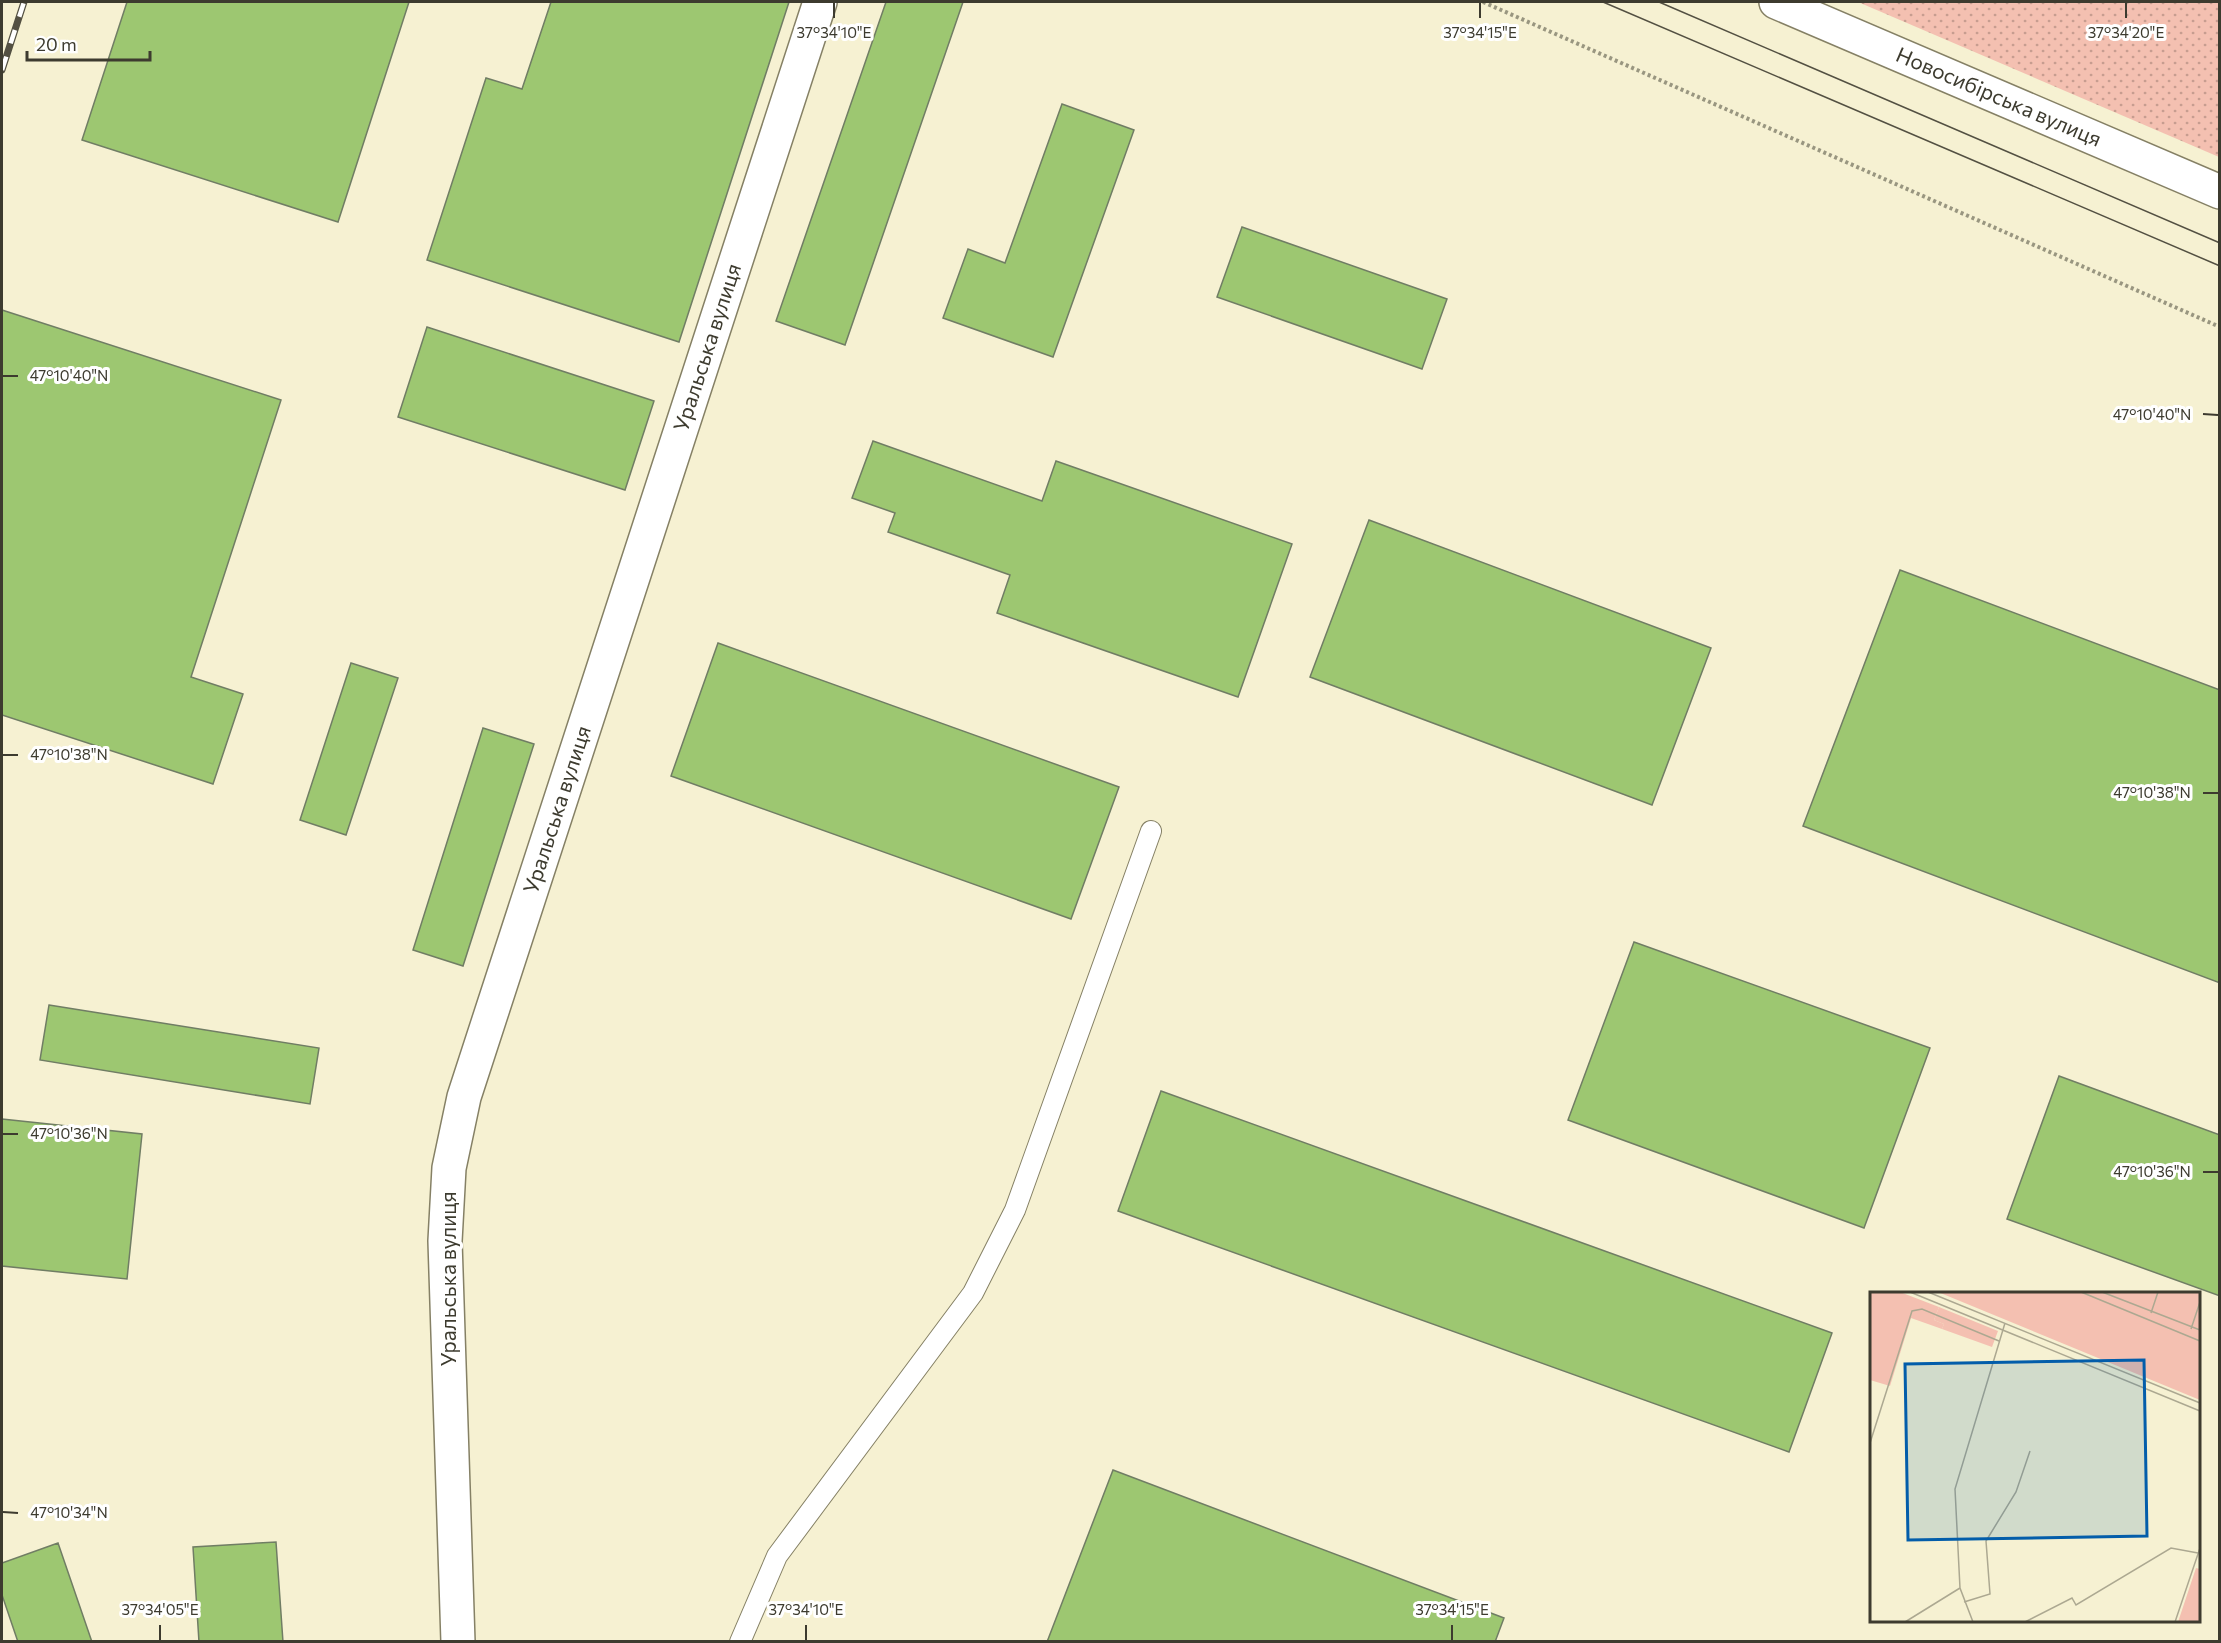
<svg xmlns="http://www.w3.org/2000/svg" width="2221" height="1643" font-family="Commissioner,sans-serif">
	<defs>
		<pattern id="grass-dots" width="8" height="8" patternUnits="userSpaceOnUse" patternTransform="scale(1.5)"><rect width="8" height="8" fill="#f4c0b1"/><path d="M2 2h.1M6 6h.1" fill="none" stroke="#c79d90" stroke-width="1.8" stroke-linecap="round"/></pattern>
	</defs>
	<rect width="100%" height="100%" fill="#f6f1d2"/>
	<path fill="url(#grass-dots)" d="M1858,2h361v155z"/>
	<path fill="#9dc771" stroke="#707d64" stroke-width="1.5" d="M127,2h282l-71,220 -256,-82z
		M551,2h238l-110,340 -252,-82 59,-182 36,11z
		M886,2h77l-118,343 -69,-24z
		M1062,104l72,26 -81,227 -110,-39 25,-69 37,14z
		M1242,227l205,72 -25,70 -205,-72z
		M2,310l279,90 -90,277 52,17 -30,90 -211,-69z
		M427,327l227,74 -29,89 -227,-73z
		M873,441l169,60 14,-40 236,83 -54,153 -241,-84 13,-38 -122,-43 7,-19 -43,-15z
		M1369,520l342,128 -59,157 -342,-128z
		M1900,570l320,120v293l-417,-157z
		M718,643l401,144 -48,132 -400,-143z
		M351,663l47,15 -52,157 -46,-15z
		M483,728l51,16 -71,222 -50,-16z
		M1634,942l296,106 -66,180 -296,-108z
		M49,1005l270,43 -9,56 -270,-44z
		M2059,1076l161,59v161l-213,-77z
		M1161,1091l671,242 -43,119 -671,-241z
		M2,1119l140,15 -15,145 -125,-13z
		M1113,1470l391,148 -9,24h-448z
		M276,1542l7,100h-84l-6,-95z
		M58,1543l34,99h-74l-16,-47v-32z"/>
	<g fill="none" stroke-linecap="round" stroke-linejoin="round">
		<defs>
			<path id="service" d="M740,1642l37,-86 196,-263 42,-83 136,-379"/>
			<g id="minor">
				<path id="s1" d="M458,1642l-13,-401 4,-73 15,-71 356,-1095"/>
			</g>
			<g id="secondary">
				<path id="s2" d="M1776,2l444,190"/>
			</g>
		</defs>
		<use href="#service" stroke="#858065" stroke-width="22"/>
		<use href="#minor" stroke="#858065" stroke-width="36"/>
		<use href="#secondary" stroke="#858065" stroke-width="36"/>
		<path stroke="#999680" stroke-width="4" stroke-dasharray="3 3" stroke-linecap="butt" d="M1483,2l737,325"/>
		<use href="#service" stroke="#fff" stroke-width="20"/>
		<use href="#minor" stroke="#fff" stroke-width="33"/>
		<use href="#secondary" stroke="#fff" stroke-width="33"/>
		<path stroke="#535042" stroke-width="1.5" d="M1603,2l617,264
			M1659,2l561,241"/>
		<defs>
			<path id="rail" d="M2,70l22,-68"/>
		</defs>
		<use href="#rail" stroke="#535042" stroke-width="7"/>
		<use href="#rail" stroke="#fff" stroke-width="4.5" stroke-dasharray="14" stroke-linecap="butt"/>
	</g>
	<path fill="none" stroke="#3d3b2f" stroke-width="2" d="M834,18v-15M1480,18v-15M2126,18v-15M3,376h15M2203,414l15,1M3,755h15M2203,793h15M3,1134h15M2203,1172h15M3,1512l15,1M160,1640v-15M806,1640v-15M1452,1640v-15"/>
	<g text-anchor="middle" stroke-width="6" stroke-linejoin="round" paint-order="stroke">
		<g font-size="21" fill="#3d3b2f" stroke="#fff">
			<text dy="7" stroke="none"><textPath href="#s2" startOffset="242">Новосибірська вулиця</textPath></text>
			<text dy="7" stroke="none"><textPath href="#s1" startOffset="1335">Уральська вулиця</textPath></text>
			<text dy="7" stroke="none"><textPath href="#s1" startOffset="849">Уральська вулиця</textPath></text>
			<text transform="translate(449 1279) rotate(-90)" y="7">Уральська вулиця</text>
		</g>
	</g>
	<g transform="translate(1870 1292)">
		<rect width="330" height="330" fill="#f6f1d2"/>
		<path d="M68,0h143l119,49v59zM69,15l59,24 -6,16 -50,-18 2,-5 -10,-4zM326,276l4,1v53h-22z" fill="#f4c0b1"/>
		<path d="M0,0h30l39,15 -5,13 10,4 -2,5 -31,-11 -21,68 -20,-6z" fill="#f4c0b1"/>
		<path d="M211,0h119v49z" fill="#f4c0b1"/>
		<path fill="none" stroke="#aca891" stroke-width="1.5" d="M40,0l290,119M58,0l272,111M211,0l119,49M232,0l98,38M281,21l7,-21M321,37l9,-27M0,151l42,-132 10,-2 77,32M94,310l26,-8 -4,-53 30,-49 14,-41M35,330l55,-34M103,330l-13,-34 -5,-99 50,-166M155,330l47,-24 4,7 95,-57 27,5M305,330l25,-74"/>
		<path fill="#035daa" fill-opacity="0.15" stroke="#035daa" stroke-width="3" d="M274,68l3,176 -239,4 -3,-176z"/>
		<rect width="330" height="330" fill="none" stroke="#3d3b2f" stroke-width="3"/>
	</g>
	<g font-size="15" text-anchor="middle" fill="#3d3b2f" stroke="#fff" stroke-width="6" stroke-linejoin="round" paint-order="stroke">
		<text x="834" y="38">37°34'10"E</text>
		<text x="1480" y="38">37°34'15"E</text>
		<text x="2126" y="38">37°34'20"E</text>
		<text x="69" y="381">47°10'40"N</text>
		<text x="2152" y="420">47°10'40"N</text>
		<text x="69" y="760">47°10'38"N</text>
		<text x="2152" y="798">47°10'38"N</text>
		<text x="69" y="1139">47°10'36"N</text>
		<text x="2152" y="1177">47°10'36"N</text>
		<text x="69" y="1518">47°10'34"N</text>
		<text x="160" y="1615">37°34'05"E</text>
		<text x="806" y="1615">37°34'10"E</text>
		<text x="1452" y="1615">37°34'15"E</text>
	</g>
	<rect width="2221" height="1643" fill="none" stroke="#3d3b2f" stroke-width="6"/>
	<path d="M27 51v9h123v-9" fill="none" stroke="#3d3b2f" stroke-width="3"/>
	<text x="36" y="51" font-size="18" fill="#3d3b2f" stroke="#ffffff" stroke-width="4.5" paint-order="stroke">20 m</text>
</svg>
